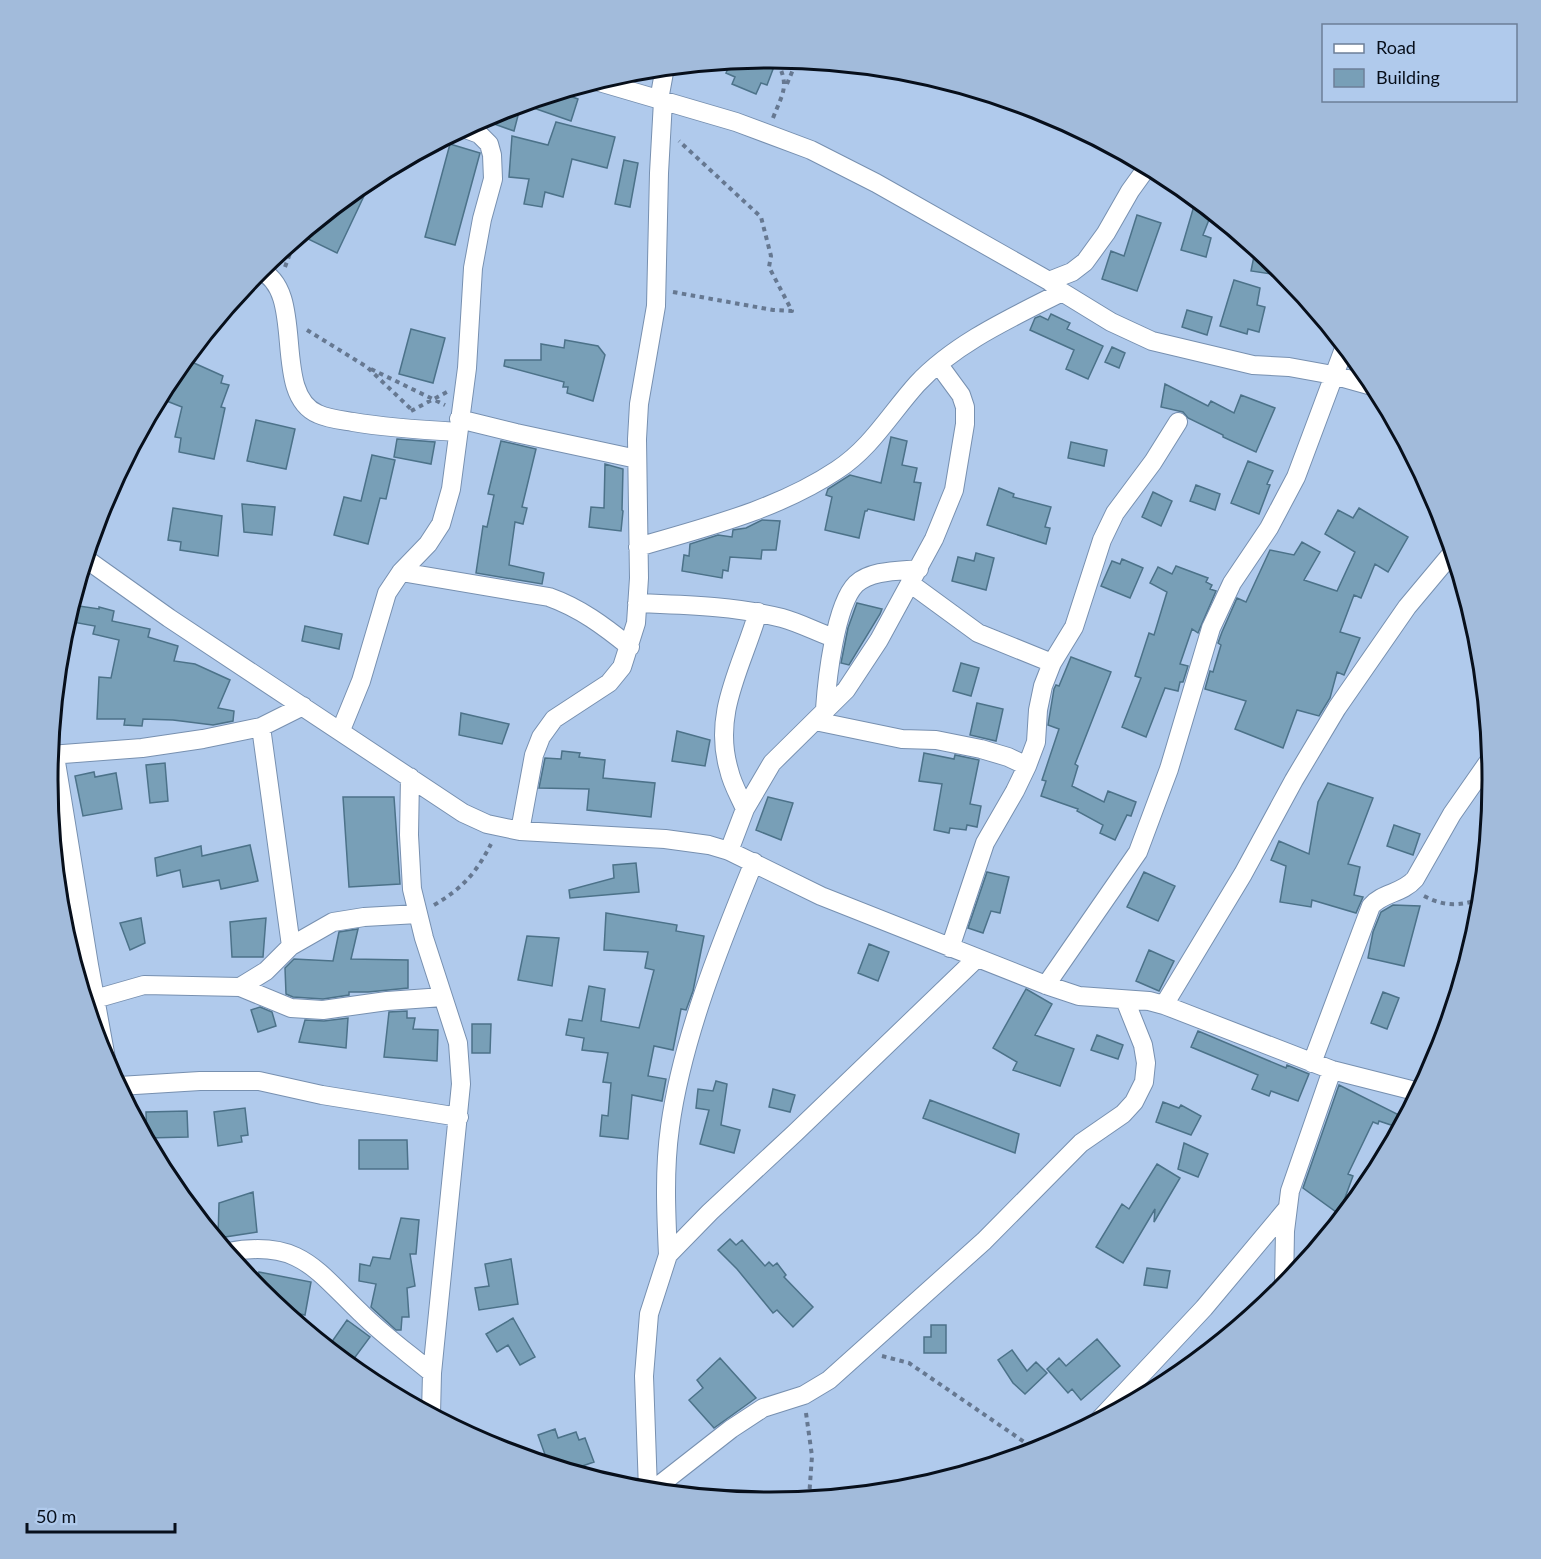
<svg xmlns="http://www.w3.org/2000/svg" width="1541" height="1559" font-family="Lato,sans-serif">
	<rect width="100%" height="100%" fill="#b0caec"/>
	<path fill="#789fb7" stroke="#4c7289" stroke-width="1.5" d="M760,58l15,6 -8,21 -6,-2 -5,11 -24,-10 3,-7 -9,-4 5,-12z
		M559,92l19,7 -7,22 -49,-17z
		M521,104l-7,27 -34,-12 14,-7z
		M556,122l59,15 -8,31 -35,-9 -9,38 -18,-5 -3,15 -18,-3 5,-25 -20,-2 3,-41 36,9z
		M450,144l30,9 -25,92 -30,-8z
		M624,160l14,3 -8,44 -15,-3z
		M373,177l-36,76 -29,-14 7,-16z
		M1196,199l16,13 -9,23 8,3 -5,19 -25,-7z
		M1137,215l24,8 -24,68 -35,-12 9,-28 13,5z
		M1254,256l15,2 4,4 -2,12 -20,-3z
		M1234,280l26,8 -3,17 8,2 -6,25 -11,-3 -1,5 -27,-8z
		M1187,310l25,7 -5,18 -25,-8z
		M1051,314l19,9 -3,6 36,17 -15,33 -22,-10 8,-19 -44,-20 5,-12 5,-2 8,4z
		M411,329l34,9 -12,45 -34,-9z
		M565,340l33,6 7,9 -12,46 -26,-8 1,-6h-5l1,-5 -60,-16 1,-6h36v-16l23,4z
		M1112,347l13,6 -6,15 -14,-6z
		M185,359l38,17 -2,7 8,2 -8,22 4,1 -11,51 -35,-7 2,-14 -6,-1 7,-30 -23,-9 11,-20z
		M1165,384l43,22 3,-5 23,12 7,-18 34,13 -19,44 -33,-15v-2l-35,-17 -5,-6 -22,-5z
		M256,420l39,9 -9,40 -39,-8z
		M891,437l16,4 -5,24 15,3 -3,14 7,1 -7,37 -46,-11 -1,2h-2l-6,27 -34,-8 7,-33 -6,-2 2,-6 22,-14 31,8z
		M397,439l38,3 -4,22 -37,-7z
		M501,441l35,8 -14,58 5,1 -4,16 -8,-2 -6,43 35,8 -2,11 -66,-11 7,-47 4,1 7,-32 -6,-1z
		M1071,442l36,8 -3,16 -36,-8z
		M372,455l23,5 -9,39 -6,-1 -12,46 -34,-9 10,-38 17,4z
		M1248,461l25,10 -6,13 3,1 -11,29 -28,-11z
		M605,464l18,5 -1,41 1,1 -2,20 -32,-4 2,-20 13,1z
		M1196,485l24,9 -5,16 -25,-9z
		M999,488l15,6 -1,3 38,10 -6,20 5,1 -4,16 -59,-19z
		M1153,492l19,9 -11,25 -19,-9z
		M242,504l33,3 -3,28 -28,-3z
		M173,508l49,8 -4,40 -38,-6 1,-8 -13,-2z
		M1359,508l49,29 -20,35 -13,-8 -14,34 -7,-3 -14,37 20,6 -16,37 -7,-3 -7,26 -11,18 -22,-6 -14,38 -48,-19 11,-28 -41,-12 5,-18 3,1 8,-27 -3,-2 4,-11 15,-34 9,4 24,-52 24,5 8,-13 18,10 -16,28 33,11 18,-39 -30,-18 13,-24 15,8z
		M762,520l18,1 -4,29h-14l-1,9 -31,-2 -2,14 -5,-1 -1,8 -40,-7 2,-16 5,1 1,-12 28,-9 14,2 1,-7 13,-2z
		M976,553l18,5 -8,32 -34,-9 6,-24 16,4z
		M1122,559l21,9 -13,30 -29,-12 11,-25 8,3z
		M1176,566l32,12 -2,4 6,3 -2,4 6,2 -18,42 -6,-4 -12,35 8,2 -5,16h-3l-2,9 -13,-3 -19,49 -24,-10 19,-49 -6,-2 14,-43 5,2 13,-43 -17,-9 8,-16 14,7z
		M857,603l25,6 -2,5 -31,51 -8,-2 7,-35z
		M72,605l27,4v-2l15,4 -2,10 38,8 -2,8 30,9 -4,15 21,3 35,16 -12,28 16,3 -1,10 -20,4 -40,-5 -30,-1 -1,7 -18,-1 1,-6h-28l2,-42 12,1 8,-38 -26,-6 2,-8 -28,-5z
		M305,626l37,8 -3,15 -37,-8z
		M1071,657l40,15 -36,92 3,2 -6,20 32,16 4,-11 28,11 -5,14 -4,-1 -12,25 -15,-7 3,-8 -26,-14 1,-2 -37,-13 5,-15 -4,-1 17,-51 -11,-4 6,-36 2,-4 3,1z
		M961,663l18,5 -8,28 -18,-5z
		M977,703l26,6 -7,32 -26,-6z
		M461,713l48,11 -7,20 -43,-9z
		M677,731l33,9 -5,26 -33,-5z
		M562,751l18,2 -1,4 26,3 -2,18 52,5 -4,34 -64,-7 2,-21 -50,-1 6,-30 16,1z
		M924,753l30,6 1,-4 24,5 -9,44 11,2 -4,21 -10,-2 -1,5 -16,-2 -1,5 -15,-3 8,-46 -23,-3z
		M165,763l3,38 -18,2 -4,-38z
		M94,772l1,5 21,-4 6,36 -39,7 -8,-40z
		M1328,783l45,15 -25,66 12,3 -6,28 9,2 -7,16 -44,-13 -1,7 -31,-5 6,-36 -15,-6 8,-19 30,13 9,-52z
		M343,797h51l6,87 -51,3z
		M768,797l25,6 -12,37 -25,-10z
		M1394,825l26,9 -7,21 -26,-9z
		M250,845l8,36 -37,8 -2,-9 -36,7 -3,-17 -23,6 -2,-18 46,-12 1,10z
		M636,863l3,29 -69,6 -1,-8 45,-12 -1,-13z
		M987,872l22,5 -9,36 -9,-2 -8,22 -15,-5z
		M1144,872l31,14 -17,35 -31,-14z
		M1393,905l27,1 -16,60 -36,-8 5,-26 8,-20z
		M606,913l71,12 -1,6 28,5 -11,55 -7,19 -5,-1 -8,41 -19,-4 -6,30 18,3 -4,22 -30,-6 -4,44 -28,-3 2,-21 6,1 3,-33 -8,-1 5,-29 -26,-3 2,-12 -18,-3 3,-16 13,2 7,-35 16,3 -4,32 38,7 15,-58 -9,-2 3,-16 -44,-2z
		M141,918l4,25 -15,7 -10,-27z
		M266,918l-3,39h-31l-2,-35z
		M358,929l-7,30 57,1v28l-40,4h-19v3l-26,4 -30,-2 -7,-3 -1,-26 9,-9 39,2 6,-29z
		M527,936l32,2 -7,48 -34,-6z
		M869,944l20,8 -11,29 -20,-8z
		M1149,950l25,11 -15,30 -23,-10z
		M1026,989l26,15 -17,31 39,14 -14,37 -47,-16 4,-8 -24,-14z
		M1383,992l16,6 -12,31 -16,-6z
		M260,1007l12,5 4,14 -18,6 -7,-22z
		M407,1011v7h8l-2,11 25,1 -1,31 -53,-4 5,-45z
		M348,1018l-2,30 -47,-6 6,-22 19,1z
		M472,1024h19l-1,29h-18z
		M1198,1031l88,37 1,-3 22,9 -11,27 -27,-10 -2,5 -17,-7 6,-14 -67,-28z
		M1097,1035l26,10 -5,14 -27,-9z
		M716,1081l11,3 -6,41 19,5 -6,23 -34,-9 9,-34 -13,-2 2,-19 15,2z
		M1339,1085l66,33 -5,10 -21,-7 -1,3 -5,-2 -25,52 5,2 -14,38 -36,-26z
		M773,1089l22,6 -5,17 -21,-5z
		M930,1100l89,34 -4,19 -92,-35z
		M1163,1102l16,6 2,-3 20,11 -10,19 -35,-13z
		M245,1108l3,27 -7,1 1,6 -24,4 -4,-34z
		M187,1111l1,26 -41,1 -1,-26z
		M359,1140h48l1,29h-49z
		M1184,1143l24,11 -10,23 -20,-8z
		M1157,1164l23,14 -26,44 1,-13 -32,54 -27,-16 26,-43 7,5z
		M253,1192l4,40 -39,6 1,-35z
		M401,1218l18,2 -3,34h-6l5,32 -8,2 2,29h-7l-1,13h-5l-25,-23 5,-23 -17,-3 1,-17 10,2 3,-9 17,2z
		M730,1239l6,6 6,-5 23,26 4,-4 4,4 4,-3 9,12 -2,2 29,30 -20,20 -16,-17 -4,3 -36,-44 -19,-19z
		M511,1259l7,45 -39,6 -4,-22 14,-2 -4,-22z
		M1147,1268l23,3 -3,17 -23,-3z
		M259,1272l52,10 -6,33 -20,-4 -26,-21 -3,-4z
		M513,1318l22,39 -15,8 -12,-20 -11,7 -11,-18z
		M347,1320l23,17 -20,27 -15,-12 3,-4 -7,-5z
		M931,1325h15v28h-22v-16h7z
		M1097,1339l23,27 -39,34 -9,-11 -4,4 -21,-24 12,-11 7,8z
		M1012,1350l15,21 9,-9 11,11 -22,21 -12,-11 -15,-23z
		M720,1358l36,40 -42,30 -25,-28 14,-12 -6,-8z
		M555,1429l3,9 18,-6 3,8 6,-2 9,24 -23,8 -23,-7 -10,-28z"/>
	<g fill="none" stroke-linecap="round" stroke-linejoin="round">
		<defs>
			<path id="minor" d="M596,81l140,41 75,28 65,33 173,98 13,11 49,30 41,19 101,24 36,2 44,8 43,12
				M659,100l6,-33
				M259,270c49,20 11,124 59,144 11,5 23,6 35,8 35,6 70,8 105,10
				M1049,281l23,-9 13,-10 21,-29 24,-42 18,-25
				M459,419l57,14 121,26
				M638,547c68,-20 139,-37 199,-77 34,-22 53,-56 80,-86 38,-41 96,-67 145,-92
				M86,559l83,59 294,195 24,11 33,7 145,8 44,6 20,6 92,45 225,89 33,11 70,5 15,4 168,65 87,22
				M401,572l148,25c31,11 55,29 81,50
				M911,584l67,49 74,30
				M637,603c48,2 98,3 145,15 18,5 35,14 52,20
				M825,709c2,-29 10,-104 31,-125 15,-14 43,-13 63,-15
				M815,721l87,18 34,1 45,9 27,8 19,9
				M261,727l30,219
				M341,730l20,-49 26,-88 14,-21 27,-28 13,-20 10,-35 16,-121 6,-100 9,-49 11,-40 -1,-24 -3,-11 -10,-10 -16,-6
				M50,755l92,-7 61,-9 58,-12 42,-21
				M55,756l34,209 18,99
				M410,777l-1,58 3,54 12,49 34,105 3,41 -29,289 -1,41
				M745,809c-5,-12 -13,-25 -16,-39 -17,-57 13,-103 29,-158
				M520,831l14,-76 7,-18 13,-18 55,-36 13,-16 14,-44 3,-45 -2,-139 2,-35 17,-98 3,-133 4,-72
				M729,851l16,-42 27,-46 74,-73 33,-50 55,-101 20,-49 11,-66v-17l-4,-12 -22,-30
				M950,948l35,-105 30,-52 12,-25 9,-24 2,-32 5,-24 9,-23 22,-36 28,-87 13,-27 38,-51 25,-40
				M1046,985l92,-133 31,-83 42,-141 21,-45 37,-55 27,-51 49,-131
				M240,987l51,21 32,2 64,-9 56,-4
				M95,999l49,-14 96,2 26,-16 25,-25 42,-24 31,-5 54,-3
				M1164,1005l79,-131 51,-94 43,-72 70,-101 46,-55
				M1312,1063l59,-157c12,-14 31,-12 44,-27l37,-65 39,-56
				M119,1086l81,-5h59l63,14 137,22
				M228,1252c71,-13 87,17 133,61 22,22 47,40 71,60
				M668,1255c-2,-43 -4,-85 2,-128 12,-88 50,-182 84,-265
				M1284,1287l1,-56 5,-40 42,-121
				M1100,1419l104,-111 82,-98
				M648,1490l-4,-114 5,-62 19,-59 42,-43 85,-79 182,-175
				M653,1490l78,-61 32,-21 41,-13 25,-15 155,-139 97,-98 42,-29 11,-12 10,-20 2,-19 -3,-18 -18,-45"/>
		</defs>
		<use href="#minor" stroke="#7790b0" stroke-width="20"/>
		<path stroke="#667891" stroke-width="4" stroke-dasharray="4.5 4.5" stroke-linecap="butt" d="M787,84l10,-24
			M773,118c11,-28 17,-32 2,-61
			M285,267l10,-27
			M673,292l100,18 19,1 -23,-44 2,-11 -10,-39 -82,-76
			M307,330l60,37 45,43
			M371,369l74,36
			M411,411l36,-19
			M1424,896c21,11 35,10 57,3
			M434,905c29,-17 42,-32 57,-61
			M882,1356l27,7 127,87
			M806,1413l6,43 -3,42"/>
		<use href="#minor" stroke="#fff" stroke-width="18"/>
	</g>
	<path d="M0 0H1541V1559H0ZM58 780a712 712 0 1 1 1424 0a712 712 0 1 1-1424 0Z" fill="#a2bbdb" fill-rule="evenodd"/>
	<path fill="none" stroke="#070f1b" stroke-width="3" d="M58 780a712 712 0 1 1 1424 0a712 712 0 1 1-1424 0Z"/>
	<rect x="1322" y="24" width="195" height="78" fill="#b0caec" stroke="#6c7f98" stroke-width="1.5"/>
	<rect x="1334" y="44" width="30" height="9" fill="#ffffff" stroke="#6c7f98" stroke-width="1.5"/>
	<text x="1376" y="54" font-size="18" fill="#070f1b">Road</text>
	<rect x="1334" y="69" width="30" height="18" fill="#789fb7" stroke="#6c7f98" stroke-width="1.5"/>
	<text x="1376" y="84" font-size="18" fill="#070f1b">Building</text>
	<path d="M27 1523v9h148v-9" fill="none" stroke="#070f1b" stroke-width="3"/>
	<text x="36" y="1523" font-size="18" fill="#070f1b" stroke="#b0caec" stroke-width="4.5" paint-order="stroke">50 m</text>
</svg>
